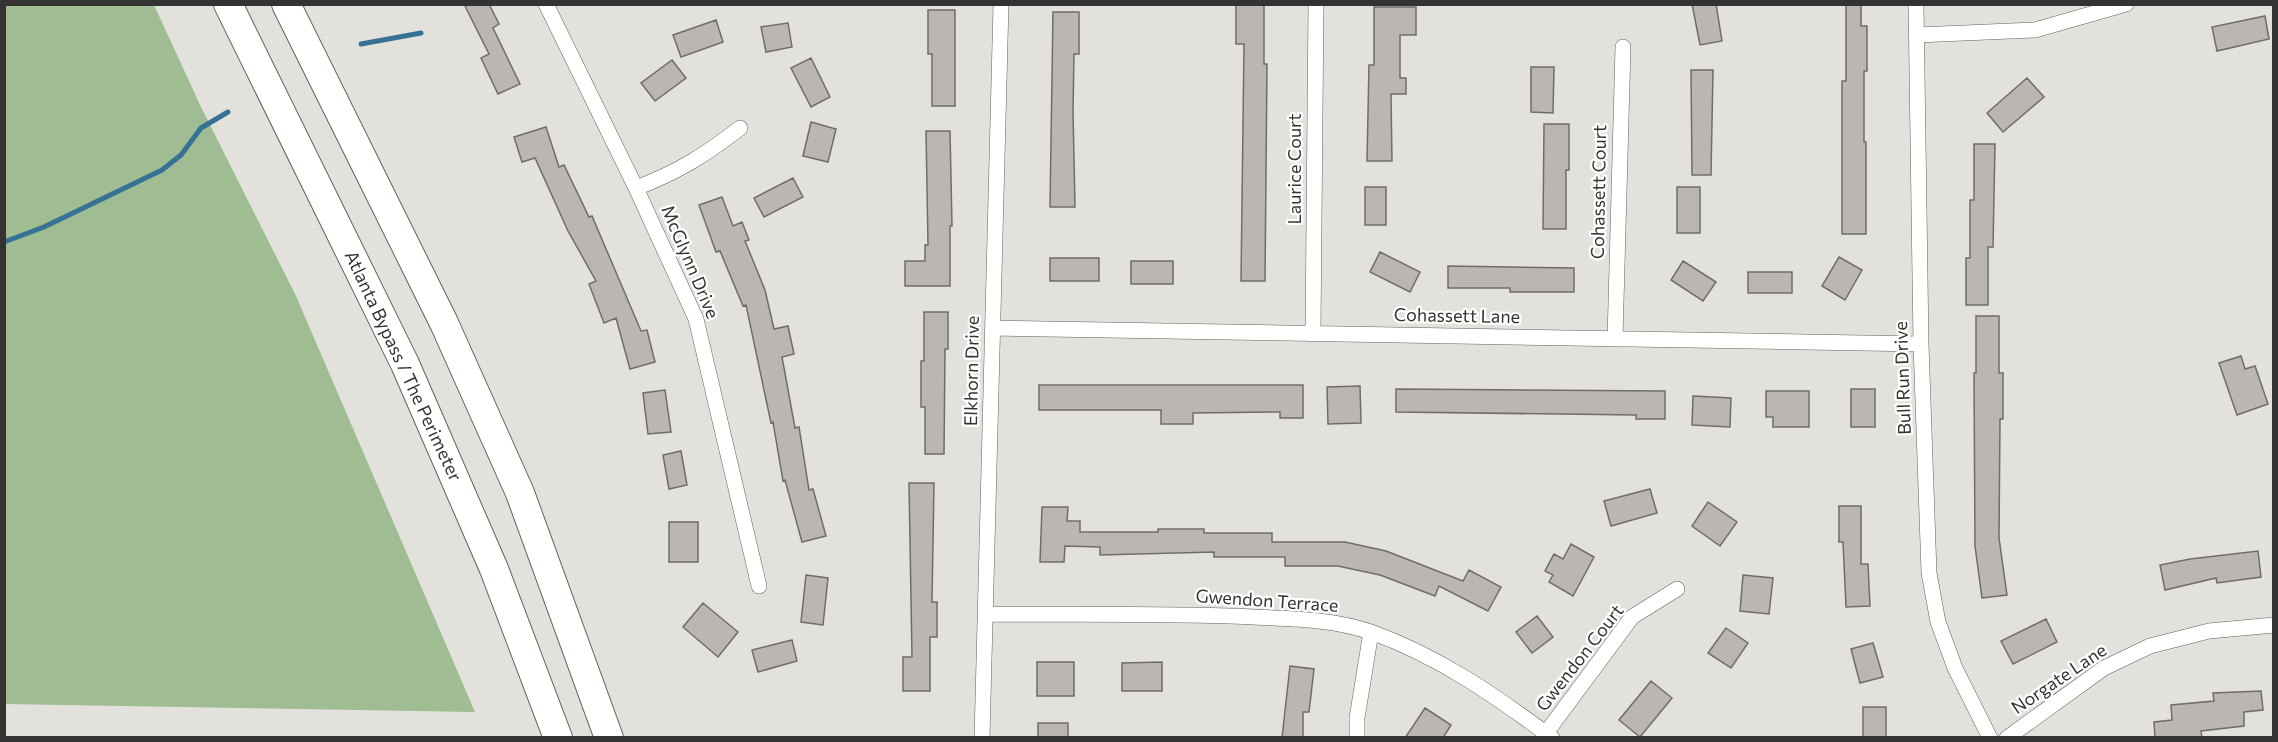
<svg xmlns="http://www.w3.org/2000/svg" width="2278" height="742" font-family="Commissioner,sans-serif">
	<rect width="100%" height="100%" fill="#e3e1dc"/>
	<path fill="#9fbc92" d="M5,4l149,1 47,102 95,189 179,416 -470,-8z"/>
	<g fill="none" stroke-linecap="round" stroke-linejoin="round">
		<path stroke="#367294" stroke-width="5" d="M361,44l60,-11
			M4,242l40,-15 118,-57 19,-15 20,-27 27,-16"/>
	</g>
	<path fill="#bbb6b4" stroke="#716c6b" stroke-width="1.5" d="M464,4h25l10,20 -6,4 27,56 -22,10 -17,-36 8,-4z
		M1692,4h24l6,37 -22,4z
		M1846,4h15v22h6v45h-3v71h2v92h-24v-153h4z
		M1236,5h28v59h3l-2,217h-24l3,-237h-8z
		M1374,7h42v28h-16v43h6v16h-15l1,67h-25l2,-96h5z
		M928,10h27v96h-23v-52h-4z
		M1053,12h26v42h-5l-1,57 2,96h-25z
		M2265,16l4,23 -52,12 -5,-24z
		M716,20l7,22 -42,15 -8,-22z
		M788,23l4,24 -26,5 -5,-25z
		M811,58l19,39 -19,10 -20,-39z
		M672,60l14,18 -31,23 -14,-18z
		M1531,67h23l-1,46 -22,-1z
		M1691,70h22l-2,105h-19z
		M2027,78l17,19 -41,35 -16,-19z
		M811,122l25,7 -8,33 -25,-6z
		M1544,124h25v46h-3v59h-23z
		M546,127l13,40 5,-2 25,52 3,-1 49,115 6,-1 8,32 -25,7 -14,-51 -12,5 -15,-39 7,-3 -28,-50 -33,-73 -13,4 -8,-25z
		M926,131h24l2,95h-2v60h-45v-25h20v-16h3z
		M1974,144h21l-2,103h-5v58h-22v-47h4v-58h4z
		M793,178l10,19 -39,20 -10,-19z
		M1365,187h21v38h-21z
		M1677,187h23v46h-23z
		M722,197l11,29 9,-4 7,18 -4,1 20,49 9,39 14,-3 6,28 -12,3 13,71 4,-1 10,63 4,-1 13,47 -24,6 -17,-62 -2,1 -10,-59 -2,1 -25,-118 -3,1 -23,-55 -4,1 -17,-47z
		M1380,252l40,20 -10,20 -40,-20z
		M1839,257l23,13 -17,30 -23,-14z
		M1050,258h49v23h-49z
		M1131,261h42v23h-42z
		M1683,261l33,21 -13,19 -32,-21z
		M1448,266l126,2v24h-64v-4h-62z
		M1748,272h44v21h-44z
		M924,312h24v37h-3l-1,105h-19v-47h-4v-46h3z
		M1976,316h23v57h4v46h-3l-1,119 8,57 -25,3 -7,-52 -1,-173h2z
		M2241,356l4,13 10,-3 13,38 -31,11 -18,-52z
		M1039,385h264v33h-23v-6l-87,1v11h-32v-14h-122z
		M1360,386l1,37 -33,1 -1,-37z
		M1396,389l269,2v28h-29v-4l-240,-3z
		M1851,389h24v38h-24z
		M665,390l6,42 -23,2 -5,-41z
		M1766,391h43v36h-36v-10h-7z
		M1693,396l38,2 -1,29 -38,-2z
		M681,451l6,34 -18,4 -6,-34z
		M909,483h25l-2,119h5v35h-7v54h-27v-34h9z
		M1650,489l7,24 -46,13 -7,-25z
		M1708,502l29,20 -17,24 -28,-20z
		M1839,506h22v58h7l2,42 -24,1 -3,-65h-4z
		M1042,507h26l-1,14h13v11h78v-3h46v4h68v9h73l41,9 77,30 6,-11 32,17 -13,24 -49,-25 -4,10 -55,-21 -42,-9h-53v-9h-71v-5l-114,3v-8l-35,-1 -1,16h-24z
		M669,522h29v40h-29z
		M1571,544l23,13 -21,39 -24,-14 4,-7 -8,-4 9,-17 9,5z
		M2258,551l3,26 -44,6 -1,-5 -51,12 -5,-25 30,-6z
		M806,575l22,3 -5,47 -22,-3z
		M1743,575l30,3 -4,36 -29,-3z
		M703,603l35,29 -20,25 -35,-30z
		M1537,616l16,21 -21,16 -16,-21z
		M2046,619l11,23 -44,22 -12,-23z
		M1726,628l22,15 -17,25 -23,-15z
		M792,640l5,21 -39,11 -6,-22z
		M1873,643l10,34 -23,6 -9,-34z
		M1037,662h37v34h-37z
		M1162,662v29h-40v-28z
		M1290,666l24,3 -5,43h-6v26h-21z
		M1651,681l21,17 -32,39 -21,-17z
		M2261,691l2,19 -19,2v14l-43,5 1,7h-47l-1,-16 18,-2 -1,-15 43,-4 -1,-8z
		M1863,707h23v31h-23z
		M1425,708l26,17 -8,13h-38z
		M1038,723h30v15h-30z"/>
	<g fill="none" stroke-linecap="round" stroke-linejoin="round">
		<defs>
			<path id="minor" d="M546,4l90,184 60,131 63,267
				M1916,4l5,340 8,229 9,49 17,46 35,70
				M1917,35l118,-5 91,-26
				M636,188c42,-16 69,-33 104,-60
				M993,328l928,16
				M1313,333l3,-329
				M1615,339l8,-292
				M985,614c90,1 180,-1 269,3 40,2 79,2 117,15 67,24 125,64 181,106
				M1546,733l86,-116 45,-28
				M982,738l19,-734
				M1357,738v-20l14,-86
				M2007,738l97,-70 46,-22 59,-15 65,-6"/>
			<path id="motorway" d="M228,4l177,360 89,205 64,169
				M286,4l158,319 76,170 89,245"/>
		</defs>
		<use href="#minor" stroke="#63605d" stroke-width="16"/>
		<use href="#motorway" stroke="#63605d" stroke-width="30"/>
		<use href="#minor" stroke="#fff" stroke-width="15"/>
		<use href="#motorway" stroke="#fff" stroke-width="28"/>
	</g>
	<g text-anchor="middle" stroke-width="4.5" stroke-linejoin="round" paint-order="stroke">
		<g font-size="18" fill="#343331" stroke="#fff">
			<text transform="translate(1295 169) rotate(-90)" y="6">Laurice Court</text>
			<text transform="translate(1599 192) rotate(-89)" y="6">Cohassett Court</text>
			<text transform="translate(690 262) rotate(67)" y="6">McGlynn Drive</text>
			<text transform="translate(1457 316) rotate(1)" y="6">Cohassett Lane</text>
			<text transform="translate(403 366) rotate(65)" y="6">Atlanta Bypass / The Perimeter</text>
			<text transform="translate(972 371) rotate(-89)" y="6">Elkhorn Drive</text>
			<text transform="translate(1903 378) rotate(-92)" y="6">Bull Run Drive</text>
			<text transform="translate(1267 601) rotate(4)" y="6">Gwendon Terrace</text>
			<text transform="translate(1580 658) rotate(-52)" y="6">Gwendon Court</text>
			<text transform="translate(2059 679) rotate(-34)" y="6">Norgate Lane</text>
		</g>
	</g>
	<rect width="2278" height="742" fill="none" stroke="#343331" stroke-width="12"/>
</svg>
